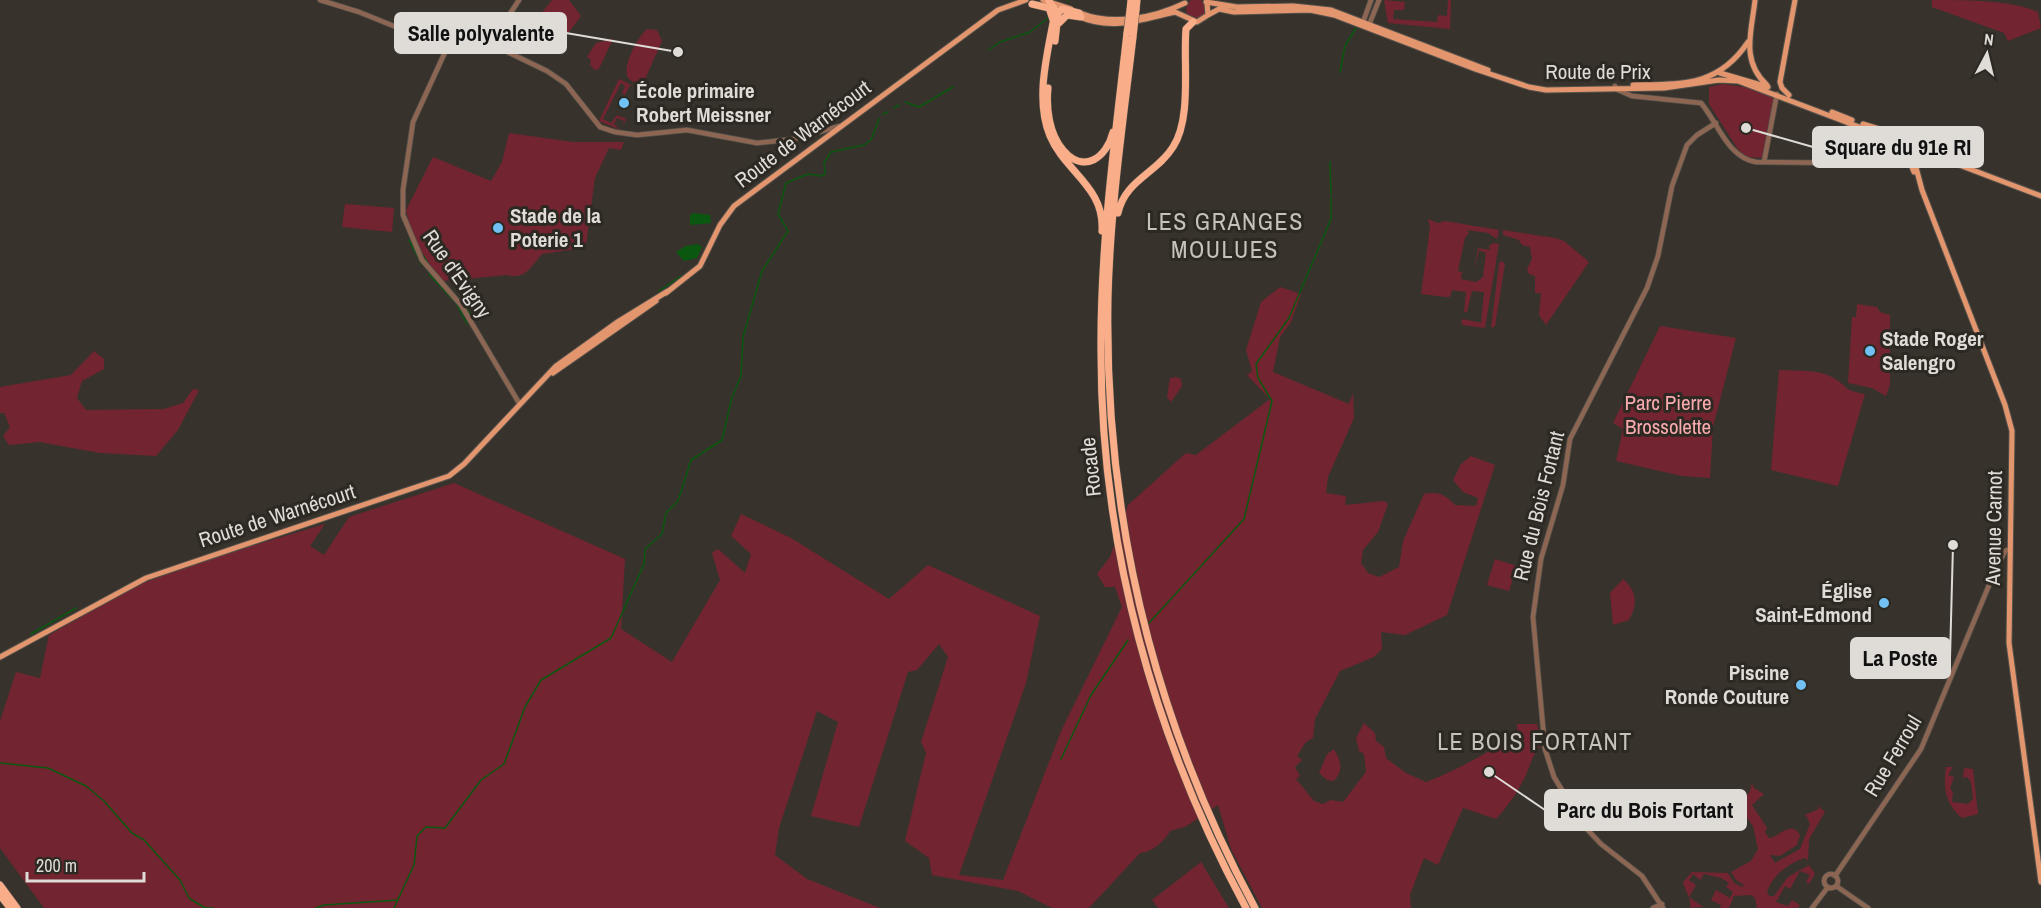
<svg xmlns="http://www.w3.org/2000/svg" width="2041" height="908" font-family="'Archivo Narrow',sans-serif">
	<rect width="100%" height="100%" fill="#37332c"/>
	<path fill="#722530" d="M1186 9a10 10 0 1 1 20 0a10 10 0 1 1-20 0Z
		M552,0h17l12,16 -15,20 -11,-5 -9,12 -18,-13z
		M1384,0l21,2 -1,8h-10l-1,9 44,3 1,-7 9,1 1,-16h3l-1,29 -62,-6z
		M1932,0c29,0 81,0 106,12l3,16 -33,13 -4,-8 -72,-26z
		M647,29l10,1 5,11 -20,45v-5l-9,1 -5,-4c-6,-12 9,-40 19,-49z
		M613,39l-14,30 -4,1 -5,-5 1,-5 -4,-3 9,-14z
		M619,79l25,12 -1,5 -5,-3v-5l-8,-3 -5,10 -3,-2 3,-7 -4,-3 -18,36 8,4 6,-8 9,4 -3,7 1,-5 -7,-3 -3,6 6,6 -21,-9z
		M1723,84l28,4 24,7 -13,63 -15,-1 -8,-6 -30,-47v-17z
		M509,133l64,9h51l-3,8 -12,-2 -14,30 -9,67 -4,3 -40,6c-11,13 -17,26 -35,21l-64,6 -7,-5 -15,-22 -10,-20 -5,-24 27,-53 58,24 11,-19z
		M345,204l49,4 -2,24 -50,-5z
		M1428,219l10,4 7,-2 54,9 -2,9 -9,-6 -21,-3 2,3 -4,5 -7,33 4,1 -1,7 15,3 7,-5 3,-24 -7,-3 -5,21 4,-23 12,2 -1,-4 4,-3 6,1 -14,84 -22,-3 -2,-3 2,-3 18,4 3,-31 -12,-1 -5,21h-3l2,-20 -14,-2 -2,7h-4l-25,-3 9,-66z
		M1503,230l52,8 9,3 25,21 -43,63 -7,-10 2,-22h-6v-17l-6,-2 -2,-5 5,-10 -2,-12 -8,-2 -3,-5 -16,-5z
		M1502,261l3,3 -10,62 -4,2 8,-65z
		M1280,287l21,7 -10,28 -11,15 -7,35 76,32 4,-11 1,25 -26,59 -2,16 20,3 -1,9 39,-4 4,3 -10,28 -15,18 -2,13 7,10 11,4 20,-10 4,-26 21,-47c14,-3 21,0 31,11l21,1 2,-8 -15,-6 -10,-12 8,-16 10,-8 24,9 -48,150 -42,20 -24,-3 1,17 -8,8 -34,14 -25,48 -2,19 -7,4 -9,14 5,4 -7,7 5,9 -4,3 18,22 9,3 8,-4 12,2 23,-30 -2,-18 -5,-3 -3,-13 8,-15 11,10 1,8 8,6 2,11 20,15 20,9c33,-13 62,-29 91,-49v-9h20l5,21c-10,8 -12,23 -18,34 -7,14 -17,28 -28,40l-33,-11 -25,57 -14,-7 -14,37 1,13h-149l-31,-59 -13,-44 -33,22 -15,4c-4,9 -19,22 -30,22l-51,55h-37l-34,-17 -86,-16 -3,-17 -24,-17 21,-88 -5,-11 27,-85 -9,-13 -22,26 -9,2 -49,155 -48,-11 27,-94 -21,-11 -38,117 -4,27 32,24 73,29h-836l-44,-60v-127l16,-49 24,6 9,-43 91,-51 71,-26 114,-34 -15,22 14,9 25,-38 105,-34 171,76 -4,70 51,33 48,-82 -8,-27 6,-4 27,24 6,-19 -20,-18 10,-22 50,24 98,61 39,-34 112,51 -14,67 -67,192 44,5 59,-151 60,-122 -7,-20h-10l-8,-13 13,-17 18,-52 58,-52 10,2 74,-56 -23,-24 5,-4 -6,-21 15,-48z
		M1857,304l20,3 3,5 10,3v69l-4,12 -14,-8 -24,-5 4,-66h4z
		M1660,326l76,12 -23,89 -3,51 -28,-2 -66,-15 7,-32 -10,-6z
		M94,351l10,8v10l-22,12 -5,17 9,12 78,-1 19,-6 10,-14 6,1 -21,40 -22,26 -56,-3 -61,-11 -30,3 -6,-9 7,-9 -6,-14h-4v-26l71,-12z
		M1779,370c16,1 38,-1 53,7 17,9 9,13 33,17l-27,92 -67,-16z
		M1176,377l5,2 1,7 -11,16 -4,-5 3,-19z
		M1495,559l22,7 -8,25 -22,-6z
		M1623,579c14,12 15,25 6,41l-16,5 -3,-32z
		M1334,749c7,12 10,21 0,32l-7,-1 -8,-7 8,-19z
		M1946,767h7l-5,8 6,2 -4,11 3,4 -1,10 16,2 5,-5 -2,-17 -4,-5 -4,1 1,-10 9,1 5,45 -16,4c-17,-14 -19,-31 -16,-51z
		M1752,783l2,5 10,6 -12,11 15,23 -2,4 4,6c10,-1 22,-18 31,-3l-3,10 -17,11 -10,-1 5,8 25,-14 10,-25 -4,-9 -4,1 17,-7 -2,-4 8,7 -16,27 -1,21 -4,-2c-18,7 -29,16 -37,33l2,5h5l14,-19 21,-12 6,9 -6,10 -3,-2 4,-7 -10,-4 -10,18 -5,-3 -9,16 12,4 4,-6 8,5 -2,3h-41l-2,-10 -4,-3 -17,1 -5,12h-9l1,-3 -10,-5 5,-10 14,8 3,-6 -7,-5 3,-4 -8,-5 -17,-4 -4,6 -7,-6 -4,6 7,5 -7,12 14,10 -13,1c2,-9 -5,-17 -7,-26l9,-10 36,1 6,10 8,4 2,-2 -8,-5 -5,-8 20,-11 7,-12 -5,-23 -14,-19 11,-16z
		M1201,862l28,46h-71l-6,-8z"/>
	<path fill="#0a580f" d="M693,213l17,2 1,8 -21,2v-9z
		M698,244l4,3 -5,11 -13,3 -8,-9 10,-6z"/>
	<g fill="none" stroke-linecap="round" stroke-linejoin="round">
		<path stroke="#0a580f" stroke-width="1.5" d="M1068,1v-1
			M989,50l11,-8 30,-10 18,-14
			M1340,72l5,-26 11,-18
			M905,102l14,5 34,-20
			M894,108l5,-3
			M883,114l5,-2
			M1330,162l1,33
			M409,240l13,25
			M422,254l6,9
			M429,274l24,26
			M452,291l19,24
			M659,291l22,-15
			M456,303l11,21
			M484,339l4,7
			M1149,623l95,-104 28,-118 -14,-23 -2,-14 33,-46 42,-99v-21
			M31,634l45,-26
			M1061,759l30,-64 37,-55
			M0,763l48,5 38,18 18,15 28,32 12,7 36,40 9,18 16,10h8
			M316,908l8,-3 74,-5
			M394,908l20,-43 3,-29 9,-9 19,1 36,-48 23,-16 21,-57 16,-27 70,-42 33,-74 1,-15 17,-15 4,-21 12,-12 13,-41 31,-20 10,-43 9,-21 2,-39 19,-66 26,-40 -10,-17 8,-31 22,-9 13,2 4,-2 -1,-11 7,-11 33,-7 7,-5 8,-21"/>
		<defs>
			<path id="minor" d="M320,0l39,12 47,19 29,5h30l22,6 60,29 19,13 34,43 15,5 22,3 50,-5 70,13 37,-4 46,-13
				M1362,25l9,-25
				M1369,25l10,-25
				M452,37l-39,85 -10,68v25l19,45 39,45 58,98
				M487,42l9,-7 23,-35
				M1615,86l1,3 16,7 69,7c17,20 27,55 55,59l86,1 7,-42
				M1764,162l13,-68
				M1824 881a7 7 0 1 1 14 0a7 7 0 1 1-14 0Z
				M1835,876l86,-127 71,-171 13,-27 5,-2
				M1836,886l32,22
				M1653,908l9,-4
				M1663,908l-21,-32 -41,-32 -17,-18 -30,-49 -9,-28 -12,-132 8,-58 22,-74 7,-46 77,-151 11,-32 14,-70 15,-41 10,-10 19,-12
				M1812,908l16,-21"/>
			<path id="major" d="M1043,0l28,9
				M1755,0c-3,30 -15,61 12,85
				M1206,2l31,5 56,-1 38,4 157,60
				M1080,13c33,13 74,5 105,-10
				M1208,15l11,-6 15,3 76,-2 24,5 141,54 54,18 17,3 118,-2 55,-8 19,1 303,115
				M1080,17c32,14 63,2 95,-5l22,10 11,-7 -1,-12
				M1720,73l48,14
				M1633,85c49,-1 85,2 115,-43
				M1789,95l-7,-7 -2,-6 15,-82
				M1832,112l20,8
				M1863,124l52,16 26,14
				M1897,134l13,11 12,45 83,215 7,26 -3,212 32,239
				M1899,143l6,7 9,22
				M666,293l34,-27 20,-41 14,-19 264,-196 28,-10
				M553,373l103,-72
				M0,657l146,-79 303,-102 15,-12 92,-98 60,-43 52,-32"/>
			<path id="highway" d="M1049,1l9,13 -3,27
				M1032,4l17,4 4,12
				M1130,10l1,-10
				M1136,10l1,-10
				M1079,13l-17,-4 -8,9c-7,37 -19,82 -4,118 15,36 55,51 52,95
				M1059,23l8,-8 14,2
				M1127,33c-12,106 -27,213 -26,320 0,194 53,385 145,555
				M1133,37c-10,86 -23,174 -25,261 -4,217 44,419 147,610
				M1048,88c-2,20 1,46 15,62 21,25 44,7 50,-18
				M1118,213c7,-33 39,-40 55,-66 19,-29 10,-84 13,-118l7,-7
				M0,885l17,23
				M0,895l10,13"/>
		</defs>
		<use href="#minor" stroke="#55514b" stroke-width="6"/>
		<use href="#major" stroke="#55514b" stroke-width="7"/>
		<use href="#highway" stroke="#55514b" stroke-width="8"/>
		<use href="#minor" stroke="#8c6653" stroke-width="4.5"/>
		<use href="#major" stroke="#e3956e" stroke-width="5"/>
		<use href="#highway" stroke="#f9ae89" stroke-width="7"/>
		<defs>
			<path id="highway-bridge" d="M1127,33l3,-23
				M1133,37l3,-27"/>
		</defs>
		<use href="#highway-bridge" stroke="#55514b" stroke-width="8" stroke-linecap="butt"/>
		<use href="#highway-bridge" stroke="#f9ae89" stroke-width="7"/>
	</g>
	<g fill="#72c1f5" stroke="#2c2922" stroke-width="2">
		<circle cx="624" cy="103" r="6"/>
		<circle cx="498" cy="228" r="6"/>
		<circle cx="1870" cy="351" r="6"/>
		<circle cx="1884" cy="603" r="6"/>
		<circle cx="1801" cy="685" r="6"/>
	</g>
	<g text-anchor="middle" stroke-width="6" stroke-linejoin="round" paint-order="stroke">
		<g font-size="21" fill="#dfdcd8" stroke="#2c2922">
			<text x="1598" y="79">Route de Prix</text>
			<text transform="translate(803 134) rotate(-37)" y="7">Route de Warnécourt</text>
			<text transform="translate(457 274) rotate(55)" y="7">Rue d'Evigny</text>
			<text transform="translate(1091 467) rotate(-96)" y="7">Rocade</text>
			<text transform="translate(1539 506) rotate(-76)" y="7">Rue du Bois Fortant</text>
			<text transform="translate(277 516) rotate(-18)" y="7">Route de Warnécourt</text>
			<text transform="translate(1994 528) rotate(-89)" y="7">Avenue Carnot</text>
			<text transform="translate(1893 756) rotate(-59)" y="7">Rue Ferroul</text>
		</g>
		<g font-size="21" font-weight="bold" fill="#dfdcd8" stroke="#2c2922" text-anchor="start">
			<text x="636" y="98">École primaire<tspan x="636" dy="24">Robert Meissner</tspan></text>
			<text x="510" y="223">Stade de la<tspan x="510" dy="24">Poterie 1</tspan></text>
			<text x="1882" y="346">Stade Roger<tspan x="1882" dy="24">Salengro</tspan></text>
			<text x="1872" y="598" text-anchor="end">Église<tspan x="1872" dy="24">Saint-Edmond</tspan></text>
			<text x="1789" y="680" text-anchor="end">Piscine<tspan x="1789" dy="24">Ronde Couture</tspan></text>
		</g>
		<g font-size="21" fill="#f9aaae" stroke="#2c2922">
			<text x="1668" y="410">Parc Pierre<tspan x="1668" dy="24">Brossolette</tspan></text>
		</g>
		<g font-size="24" letter-spacing="1.5" fill="#c6c1b9" stroke="#2c2922">
			<text x="1225" y="230">LES GRANGES<tspan x="1225" dy="28">MOULUES</tspan></text>
			<text x="1535" y="750">LE BOIS FORTANT</text>
		</g>
	</g>
	<path fill="none" stroke="#dfdcd8" stroke-width="2" d="M678 52L566 33M1746 128L1813 147M1953 545L1950 658M1489 772L1545 810"/>
	<g fill="#dfdcd8" stroke="#2c2922" stroke-width="2">
		<circle cx="678" cy="52" r="6"/>
		<circle cx="1746" cy="128" r="6"/>
		<circle cx="1953" cy="545" r="6"/>
		<circle cx="1489" cy="772" r="6"/>
	</g>
	<g fill="#dfdcd8" stroke="#dfdcd8" stroke-width="2">
		<rect x="395" y="13" width="171" height="40" rx="6"/>
		<rect x="1813" y="127" width="170" height="40" rx="6"/>
		<rect x="1851" y="638" width="99" height="40" rx="6"/>
		<rect x="1545" y="790" width="201" height="40" rx="6"/>
	</g>
	<g font-size="22" text-anchor="middle" font-weight="bold" fill="#111">
		<text x="481" y="41">Salle polyvalente</text>
		<text x="1898" y="155">Square du 91e RI</text>
		<text x="1900" y="666">La Poste</text>
		<text x="1645" y="818">Parc du Bois Fortant</text>
	</g>
	<g transform="translate(1987 54) rotate(7)" stroke="#2c2922" stroke-width="4.5" paint-order="stroke">
	<path d="M0-4.5L10 22L0 15L-10 22Z" fill="#dfdcd8"/>
	<text y="-9" font-size="16" font-weight="bold" text-anchor="middle" fill="#dfdcd8">N</text>
	</g>
	<path d="M27 872v9h117v-9" fill="none" stroke="#dfdcd8" stroke-width="3"/>
	<text x="36" y="872" font-size="18" fill="#dfdcd8" stroke="#2c2922" stroke-width="4.5" paint-order="stroke">200 m</text>
</svg>
